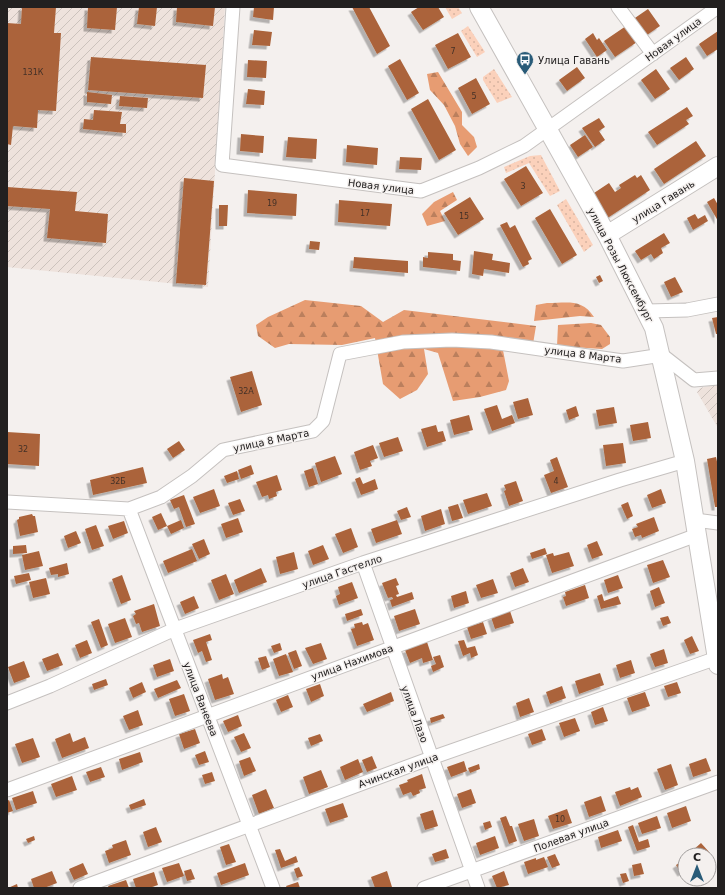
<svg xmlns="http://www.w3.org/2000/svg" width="725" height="895" font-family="'DejaVu Sans',sans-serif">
	<defs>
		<pattern id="industrial-furrows" width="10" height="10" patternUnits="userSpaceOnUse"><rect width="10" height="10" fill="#eee2dc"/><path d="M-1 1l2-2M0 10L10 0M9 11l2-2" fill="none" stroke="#ccc2bc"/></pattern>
		<pattern id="green-dots" width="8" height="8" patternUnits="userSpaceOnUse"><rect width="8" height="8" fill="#fbd1bb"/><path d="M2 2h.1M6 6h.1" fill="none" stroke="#d7b3a0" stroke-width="1.8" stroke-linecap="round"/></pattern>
		<pattern id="forest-firs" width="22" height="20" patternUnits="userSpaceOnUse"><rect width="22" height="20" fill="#e79c72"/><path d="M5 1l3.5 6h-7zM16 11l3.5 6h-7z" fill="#bb7f5d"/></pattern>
		<filter id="shadow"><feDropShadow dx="-3.5" dy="3.5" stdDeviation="0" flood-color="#0004"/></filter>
	</defs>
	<rect width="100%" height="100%" fill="#f4f0ee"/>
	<path fill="url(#industrial-furrows)" d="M7,7h218l-17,280 -201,-20z
		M718,384v44l-21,-36 3,-4z"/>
	<path fill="url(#green-dots)" d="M445,7h13l4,6 -10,6z
		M468,26l17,26 -8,5 -16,-26z
		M494,69l18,28 -15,6 -14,-23v-3z
		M541,155l19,36 -10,5 -21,-33 -23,10 -2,-6 26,-11z
		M566,199l27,46 -9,7 -27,-47z"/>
	<path fill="url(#forest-firs)" d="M438,72l24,40v13l12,12 3,10 -9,9 -8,-12 -5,-18 -11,-21 -14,-15 -3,-16z
		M453,192l4,8 -17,11 5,10 -18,5 -5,-12 12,-12z
		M305,300l56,6 22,16 21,-12 132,16 -3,18 -32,-4 8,41 -3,9 -26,7 -27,4 -15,-48 -14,-4 4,25 -11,16 -17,9 -17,-15 -8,-46 -33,7 -53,-1 -14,4 -17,-12 -2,-11 12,-8z
		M547,303c20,0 35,-5 47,14l-14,-1 -46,5 2,-16z
		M591,323l10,2 9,12v7l-8,5 -45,-3 1,-21z"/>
	<path fill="#ab643b" filter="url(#shadow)" d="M22,7h34l-2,26h7l-5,78 -18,-1 -1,18 -24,-2 -2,19 -4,-1v-121l14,1z
		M88,7h29l-2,23 -28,-2z
		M139,7h18l-2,19 -18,-2z
		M177,7h38l-2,19 -37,-4z
		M254,7h20l-1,13 -20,-3z
		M352,7h17l21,39 -13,8z
		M419,7h19l6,10 -21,13 -12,-18z
		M648,9l12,17 -16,11 -12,-17z
		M626,26l11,16 -22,15 -11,-16z
		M254,30l18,2 -2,14 -18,-1z
		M718,31v18l-11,7 -8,-12z
		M458,33l13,24 -23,12 -13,-24z
		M593,33l4,7 2,-2 8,12 -10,7 -12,-18z
		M91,57l115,8 -3,33 -115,-8z
		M686,57l8,12 -15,11 -9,-12z
		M400,59l19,34 -12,7 -19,-34z
		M248,60l19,1 -1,17 -19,-1z
		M577,67l8,11 -18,13 -8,-11z
		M656,69l14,20 -15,10 -14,-19z
		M476,78l14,26 -18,10 -14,-26z
		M248,89l17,2 -1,14 -18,-1z
		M87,92l25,3 -1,9 -24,-2z
		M120,96l28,2 -1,10 -28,-2z
		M428,99l28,51 -17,10 -28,-51z
		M687,107l6,9 -7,4 3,4 -32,21 -9,-13z
		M94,110l28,2 -2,12h6v9l-43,-4 1,-10 9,1z
		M599,118l6,9 -6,4 6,9 -10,7 -13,-19z
		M241,134l23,2 -1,17 -23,-2z
		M585,135l8,12 -15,10 -8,-12z
		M288,137l29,2 -1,20 -30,-2z
		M696,141l10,15 -42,28 -10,-15z
		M347,145l31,3 -1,17 -31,-3z
		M400,157l22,1 -1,12 -22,-1z
		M526,166l17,27 -22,13 -17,-27z
		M635,175l2,3 4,-3 9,15 -44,29 -15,-24 18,-12 6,9 6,-4 -2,-3z
		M184,178l30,3 -8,104 -30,-2z
		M7,187l70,5 -2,19 33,3 -2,29 -59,-5 3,-29 -43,-3z
		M248,190l49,4 -1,22 -49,-3z
		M470,197l14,22 -26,16 -14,-22z
		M714,198l4,7v16l-11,-19z
		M339,200l53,4 -2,22 -52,-4z
		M219,205h9l-1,21h-8z
		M550,209l27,46 -15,9 -27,-46z
		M695,214l3,5 7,-4 3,6 -15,9 -6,-12z
		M507,222l3,6 5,-3 17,34 -4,2 1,3 -6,3 -23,-42z
		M664,233l6,10 -9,5 2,5 -9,6 -3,-5 -10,6 -6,-9z
		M310,241l10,1 -1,8 -10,-1z
		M474,251l19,3 -1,6 18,3 -1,10 -25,-4 -1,7 -11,-2z
		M428,252l25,2v6l8,1 -1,10 -37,-4v-10l5,1z
		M354,257l54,4v12l-55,-5z
		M600,275l3,6 -4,2 -3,-6z
		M675,277l8,15 -12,5 -7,-15z
		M718,317v17h-2l-4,-16z
		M252,371l10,34 -21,7 -11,-35z
		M528,398l5,17 -15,4 -5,-17z
		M497,405l5,14 10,-4 3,8 -23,8 -8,-22z
		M576,406l3,10 -10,4 -3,-10z
		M614,407l3,16 -18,3 -3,-16z
		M469,415l4,15 -19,5 -4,-15z
		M648,422l3,16 -18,3 -3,-16z
		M436,425l2,7 5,-1 3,10 -19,6 -6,-18z
		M7,432l33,2 -1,32 -32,-2z
		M398,437l5,14 -19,6 -5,-14z
		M179,441l6,9 -12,8 -6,-9z
		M623,443l3,20 -20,3 -3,-21z
		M373,445l5,13 -8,3 2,5 -12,4 -6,-18z
		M335,456l7,18 -21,8 -6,-19z
		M557,457l11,30 -17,6 -7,-18 10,-4 -4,-11z
		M716,457l2,9v41h-3l-8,-48z
		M251,465l3,9 -13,5 -3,-9z
		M143,467l4,16 -54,12 -3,-15z
		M313,468l5,16 -9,3 -5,-16z
		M237,471l2,8 -12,4 -3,-7z
		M277,475l5,15 -6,2 1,4 -8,3 -1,-4 -6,2 -6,-15z
		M360,477l3,7 12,-5 3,10 -17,6 -6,-16z
		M516,481l7,20 -14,5 -5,-15 2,-1 -2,-5z
		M214,489l6,17 -20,7 -7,-16z
		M661,489l5,14 -14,5 -5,-13z
		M487,493l5,13 -24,8 -5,-14z
		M184,495l11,29 -9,3 -7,-20 -5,2 -4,-9z
		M240,499l5,12 -12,4 -5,-12z
		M628,502l5,14 -6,3 -6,-14z
		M458,504l5,14 -11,3 -4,-14z
		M407,507l4,10 -10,3 -4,-9z
		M441,509l4,15 -20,7 -4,-15z
		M161,513l6,13 -9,4 -6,-13z
		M32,514l1,2h2l3,16 -18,4 -3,-16 2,-1v-2z
		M654,517l5,14 -17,7 -1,-3 -6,2 -3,-8 6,-2 -2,-3z
		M238,518l5,14 -17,6 -5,-14z
		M181,520l3,8 -13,6 -4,-8z
		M397,520l5,14 -26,9 -5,-14z
		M124,521l4,12 -15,6 -5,-13z
		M96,525l8,21 -12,4 -7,-21z
		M351,528l7,19 -15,6 -8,-19z
		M76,531l5,12 -13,5 -4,-12z
		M204,539l6,15 -11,5 -7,-15z
		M597,541l6,14 -11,4 -5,-14z
		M26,545l1,8 -14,1v-8z
		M323,545l6,14 -16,6 -5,-14z
		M545,548l2,6 -15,5 -2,-6z
		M192,549l5,12 -29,12 -5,-12z
		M39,551l4,15 -18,4 -3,-15z
		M294,552l4,17 -18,5 -4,-17z
		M569,552l5,14 -22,7 -6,-18 7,-2 1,3z
		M663,560l7,17 -17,6 -6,-18z
		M67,563l2,11 -11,3v-3l-7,1 -2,-7z
		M261,568l6,14 -28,11 -5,-13z
		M523,568l6,14 -14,5 -5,-14z
		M29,573l2,7 -15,4 -2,-8z
		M226,574l8,20 -15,6 -8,-20z
		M122,575l9,25 -10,4 -9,-25z
		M618,575l5,13 -15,5 -4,-13z
		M46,578l4,16 -17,4 -4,-16z
		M396,578l3,7 -3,1 3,8 -3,1 1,2 15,-5 2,7 -22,8 -2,-7 3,-1 -1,-2 -4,1 -6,-15z
		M493,579l5,14 -17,5 -5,-13z
		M352,582l6,16 -19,7 -3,-9 4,-2 -2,-7z
		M585,585l4,13 -23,8 -3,-9 3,-1 -1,-4z
		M659,587l6,16 -10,4 -5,-16z
		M466,591l3,12 -15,5 -3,-12z
		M602,594l2,7 14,-5 3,8 -20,5 -4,-13z
		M194,596l5,12 -14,6 -5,-12z
		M154,604l6,22 -18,6 -3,-9 -3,1 -3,-8 3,-2 -2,-3z
		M361,609l2,6 -16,6 -2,-7z
		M415,609l5,15 -21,7 -5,-15z
		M510,611l4,12 -19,6 -4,-12z
		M668,616l3,7 -8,3 -3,-8z
		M125,618l7,19 -17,6 -7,-19z
		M99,619l9,26 -7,3 -10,-26z
		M362,622l1,3 5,-2 6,17 -17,6 -6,-17 4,-1 -1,-4z
		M483,622l4,12 -16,5 -4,-12z
		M210,634l2,6 -6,2 6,18 -6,2 -4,-11 -4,2 -5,-13z
		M692,636l7,15 -9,3 -6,-14z
		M87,640l5,13 -12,5 -5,-13z
		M464,640l3,8 8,-2 3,9 -7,3 -1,-5 -7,3 -5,-15z
		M427,642l6,18 -10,3 -1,-5 -12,5 -5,-13z
		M280,643l2,7 -8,3 -3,-7z
		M321,643l6,16 -14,5 -8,-16z
		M664,649l4,14 -13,4 -5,-13z
		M296,650l6,16 -8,3 -6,-16z
		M58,653l5,12 -16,6 -5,-12z
		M286,654l7,18 -14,4 -6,-17z
		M440,655l4,12 -11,5 -2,-6 5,-2 -3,-7z
		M266,656l4,11 -8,3 -4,-12z
		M170,659l4,12 -17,6 -4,-12z
		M631,660l4,13 -15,5 -4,-13z
		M24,661l6,16 -16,6 -6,-16z
		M600,673l4,12 -25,9 -4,-13z
		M222,674l1,5 5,-2 6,17 -19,6 -7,-21z
		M106,679l2,6 -14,5 -2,-6z
		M177,680l4,8 -23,10 -4,-9z
		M142,682l4,10 -13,6 -4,-10z
		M677,682l4,11 -13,4 -4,-11z
		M320,684l4,12 -13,6 -5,-13z
		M562,686l4,12 -16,6 -4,-12z
		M391,692l3,9 -27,11 -4,-8z
		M645,692l5,14 -18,6 -5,-14z
		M184,694l6,17 -15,5 -6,-17z
		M288,695l5,12 -12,5 -5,-12z
		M529,698l5,14 -14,5 -4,-14z
		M603,707l5,14 -13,4 -4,-13z
		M138,710l5,15 -14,5 -6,-14z
		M443,714l2,4 -14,5 -1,-5z
		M238,715l4,11 -14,6 -5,-11z
		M575,718l5,13 -16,6 -5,-14z
		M195,729l5,14 -16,6 -5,-15z
		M542,729l4,11 -14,5 -4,-11z
		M70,733l3,9 12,-5 4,11 -27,10 -7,-19z
		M244,733l7,15 -10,4 -7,-15z
		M320,734l3,7 -12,5 -3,-8z
		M33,738l7,19 -18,6 -7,-19z
		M205,751l4,11 -10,3 -4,-10z
		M140,752l3,10 -21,8 -3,-11z
		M372,756l5,12 -10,4 -5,-12z
		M250,757l6,14 -12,5 -5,-15z
		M706,758l5,13 -18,6 -4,-13z
		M358,759l5,13 -18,8 -5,-13z
		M464,761l3,10 -16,6 -4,-10z
		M479,764l1,5 -10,4 -2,-5z
		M671,764l7,21 -13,5 -8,-21z
		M101,767l4,10 -15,5 -4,-10z
		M321,770l7,17 -19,7 -6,-17z
		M212,772l3,9 -10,3 -3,-9z
		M422,774l4,14 -7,2 1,3 -7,3 -2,-4 -8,3 -4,-10 9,-3 -1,-2z
		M72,776l5,14 -21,7 -5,-13z
		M630,787l1,3 7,-3 4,10 -22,9 -5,-14z
		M266,789l8,19 -15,6 -7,-19z
		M471,789l5,14 -14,5 -5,-14z
		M33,791l4,12 -21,7 -4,-12z
		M601,796l5,15 -17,6 -5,-15z
		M144,799l2,6 -15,5 -2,-5z
		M9,800l4,11 -6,2v-12z
		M343,803l5,14 -18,6 -5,-14z
		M686,806l5,15 -19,7 -5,-15z
		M567,809l5,14 -19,6 -5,-13z
		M433,810l5,16 -13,4 -5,-16z
		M506,816l4,10h2l5,15 -8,3 -9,-26z
		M657,816l4,12 -19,6 -4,-11z
		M534,819l5,17 -15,5 -6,-17z
		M490,821l2,6 -7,3 -2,-7z
		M633,825l6,17 9,-3 2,8 -13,4 -9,-24z
		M156,827l6,15 -14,5 -5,-15z
		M618,830l4,11 -21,7 -3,-11z
		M34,836l1,4 -7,3 -2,-4z
		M495,836l4,12 -19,7 -4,-12z
		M126,840l5,15 -22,8 -4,-12 8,-3 -1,-3z
		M701,843l9,10 -3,2h-13l-3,-3z
		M229,844l7,18 -10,3 -6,-18z
		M280,849l5,12 11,-5 2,6 -17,6 -6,-18z
		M446,849l3,9 -14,4 -3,-8z
		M555,854l5,11 -8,3 -5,-11z
		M544,857l4,10 -20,7 -4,-12 12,-4v2z
		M685,859v12l-4,2 -5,-8z
		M83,863l5,11 -14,6 -5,-11z
		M179,863l5,13 -17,6 -5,-14z
		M245,863l4,12 -28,10 -4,-12z
		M641,863l3,11 -10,2 -2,-11z
		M299,867l4,9 -6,2 -3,-9z
		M191,869l4,10 -8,2 -3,-10z
		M52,871l5,12 -13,5h-10l-3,-9z
		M387,871l5,16 -17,1 -4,-11z
		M504,871l5,14 -12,3 -5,-12z
		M154,872l4,13 -9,3h-13l-3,-9z
		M626,873l3,8 -6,2 -3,-9z
		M126,880l3,8h-20l-1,-2z
		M298,882l2,6h-13l-1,-2z
		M17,884l1,4h-10z"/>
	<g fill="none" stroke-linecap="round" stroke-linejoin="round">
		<defs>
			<path id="street" d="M233,7l-11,158 199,26 58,-23 45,-22 194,-139
				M618,7l35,47
				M647,311l40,-1 31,-6
				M7,502l122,7 32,-12 31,-21 31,-26 90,-19 10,-10 17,-67 63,-12 49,-2 39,2 132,19 39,-6 32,25 24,-2
				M129,509l144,379
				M695,520l23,3
				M363,563l115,325
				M7,703l43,-17 125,-57 188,-66 257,-83 65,-19
				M7,790l690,-255
				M80,888l351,-130 286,-100
				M424,888l294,-106"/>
			<path id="secondary" d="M479,7l128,228 47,93 31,133 33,204
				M607,235l111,-69"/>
		</defs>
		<use href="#street" stroke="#c5c1bf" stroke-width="15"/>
		<use href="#secondary" stroke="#c5c1bf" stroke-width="20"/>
		<use href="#street" stroke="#fff" stroke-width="13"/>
		<use href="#secondary" stroke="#fff" stroke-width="18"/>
	</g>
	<defs>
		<symbol id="bus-pin" viewBox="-11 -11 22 30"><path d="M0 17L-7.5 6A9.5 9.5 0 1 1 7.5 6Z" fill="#295b78" stroke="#f4f0ee"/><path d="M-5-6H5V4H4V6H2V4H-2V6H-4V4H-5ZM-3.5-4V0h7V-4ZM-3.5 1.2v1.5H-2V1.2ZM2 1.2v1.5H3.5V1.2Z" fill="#fff"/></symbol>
	</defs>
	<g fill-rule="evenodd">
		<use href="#bus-pin" x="515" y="50" width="20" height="27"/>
	</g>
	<g text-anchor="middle" stroke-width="3" stroke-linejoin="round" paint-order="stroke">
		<g font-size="8" fill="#443127">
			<text x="453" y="54">7</text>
			<text x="33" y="75">131К</text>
			<text x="474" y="99">5</text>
			<text x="523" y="189">3</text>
			<text x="272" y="206">19</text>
			<text x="365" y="216">17</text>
			<text x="464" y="219">15</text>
			<text x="246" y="394">32А</text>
			<text x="23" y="452">32</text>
			<text x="118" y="484">32Б</text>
			<text x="556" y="484">4</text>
			<text x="560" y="822">10</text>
		</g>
		<g font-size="10" fill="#222020" stroke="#f4f0ee">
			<text transform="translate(673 39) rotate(-36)" y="4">Новая улица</text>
			<text transform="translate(381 186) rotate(7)" y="4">Новая улица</text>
			<text transform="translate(663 201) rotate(-32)" y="4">улица Гавань</text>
			<text transform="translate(621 265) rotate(62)" y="4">улица Розы Люксембург</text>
			<text transform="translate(583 354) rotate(7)" y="4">улица 8 Марта</text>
			<text transform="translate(271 440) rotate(-12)" y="4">улица 8 Марта</text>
			<text transform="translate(342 571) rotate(-19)" y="4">улица Гастелло</text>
			<text transform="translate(352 662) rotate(-20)" y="4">улица Нахимова</text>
			<text transform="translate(201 699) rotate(69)" y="4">улица Ванеева</text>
			<text transform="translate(415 714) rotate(70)" y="4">улица Лазо</text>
			<text transform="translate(398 770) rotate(-20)" y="4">Ачинская улица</text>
			<text transform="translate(571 835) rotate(-20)" y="4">Полевая улица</text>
		</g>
		<g font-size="10" fill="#222020" stroke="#f4f0ee" text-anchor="start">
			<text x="538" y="64">Улица Гавань</text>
		</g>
	</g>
	<rect width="725" height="895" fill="none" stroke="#222020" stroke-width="16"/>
	<g transform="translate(697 867)"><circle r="19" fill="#f4f0ee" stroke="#a09d9c"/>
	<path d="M0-3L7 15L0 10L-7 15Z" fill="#295b78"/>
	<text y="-6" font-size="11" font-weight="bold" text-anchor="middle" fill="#222020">С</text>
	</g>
</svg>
